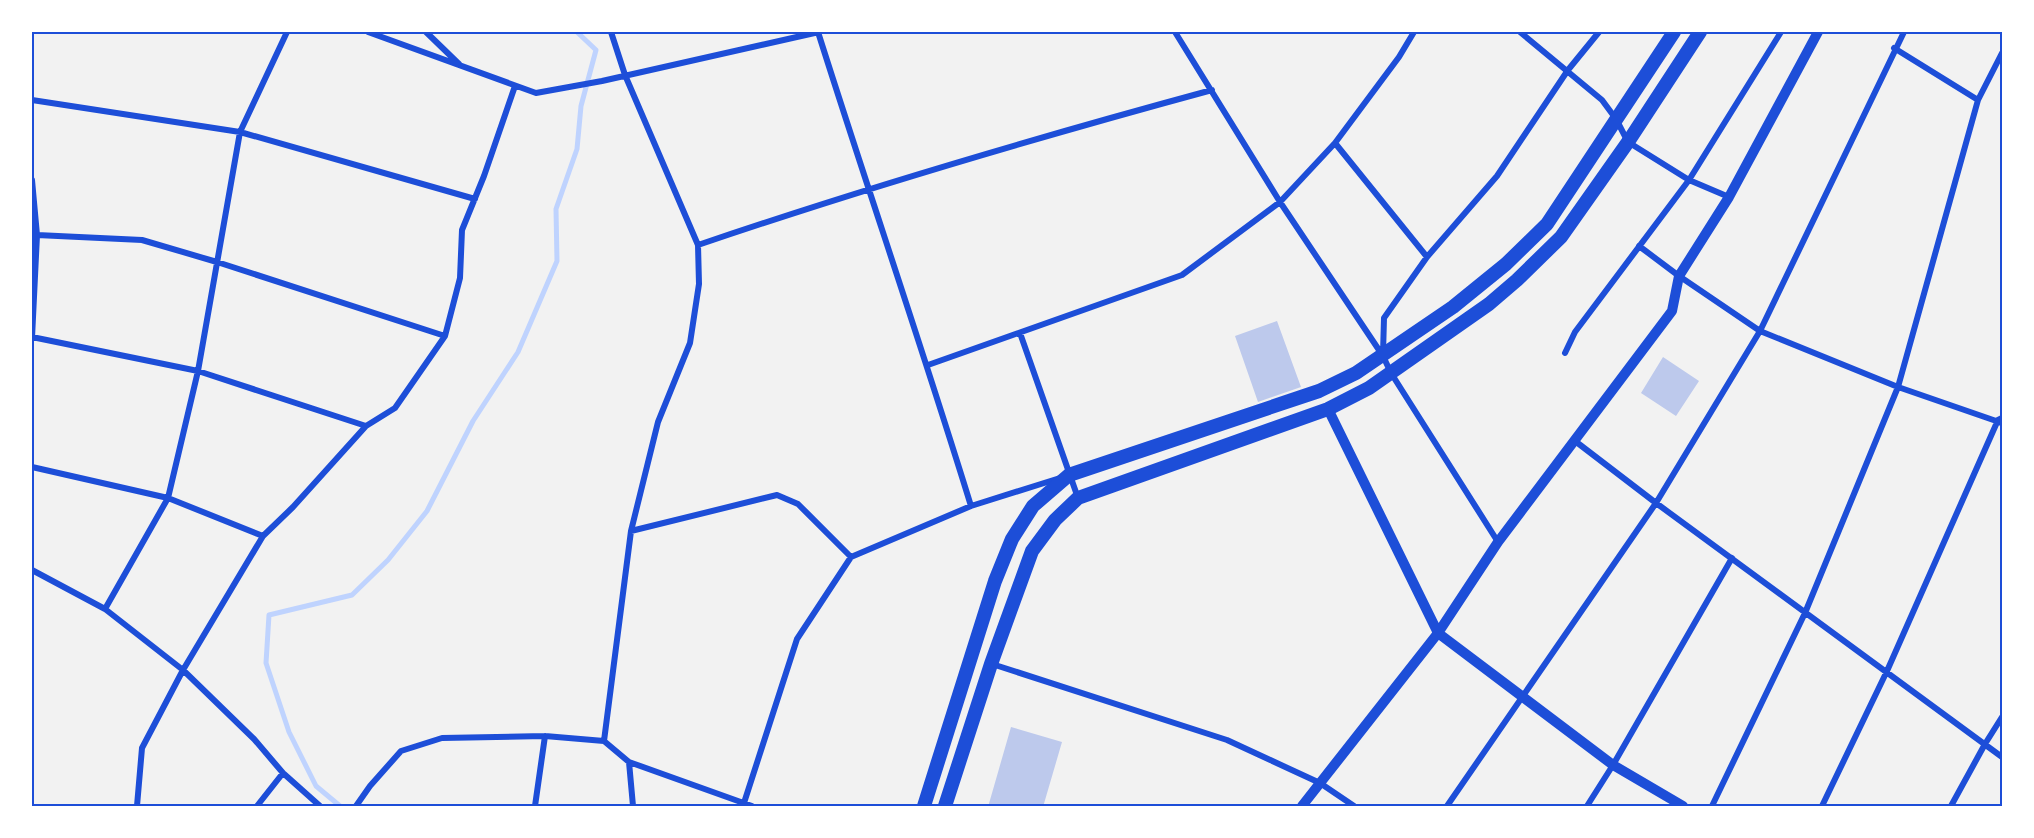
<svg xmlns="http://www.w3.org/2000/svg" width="2034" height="838" font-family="'Public Sans',sans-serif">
	<rect width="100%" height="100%" fill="#f2f2f2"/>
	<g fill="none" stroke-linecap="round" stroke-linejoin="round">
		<path stroke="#bfd3fe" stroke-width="5" d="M340,806l-24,-20 -27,-54 -23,-69 3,-48 83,-20 36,-35 39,-49 46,-90 45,-69 39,-91 -1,-52 21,-60 4,-43 15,-56 -19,-18"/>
	</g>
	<path fill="#bdc9ec" d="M1277,321l24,66 -43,15 -23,-66z
		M1663,357l36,24 -23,35 -35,-23z
		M1011,727l51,15 -19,65h-55z"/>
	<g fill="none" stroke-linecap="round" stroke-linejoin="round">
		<path stroke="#1d4ed8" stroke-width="6" d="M368,32l168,61 66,-12 217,-49
			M426,32l33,32
			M818,32c50,158 104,315 153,474
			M1175,32l105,170 103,154 8,17 107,169
			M1520,32l82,68 14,19 12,23 61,38 40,17
			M1894,48l84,52
			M32,100l208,32 235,67
			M1335,143l92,114
			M32,180l5,55 -5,103
			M32,237l5,-2 105,5 75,22 228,74
			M698,245c170,-58 341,-108 514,-155
			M1639,246l40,30 81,55 138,56 104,36
			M1020,333l58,165
			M32,337l166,34 168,55
			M1565,353l10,-21 114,-152 92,-148
			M1383,354l1,-36 43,-61 70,-81 71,-106 31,-38
			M928,365l254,-90 98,-73 55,-59 64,-86 15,-25
			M1575,441l81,62 346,254
			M32,467l136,31 95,38
			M631,531l146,-36 21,9 53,53
			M32,570l73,39 78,61 71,69 29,34 37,33
			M105,609l63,-111 30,-127 42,-239 47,-100
			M992,664l235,76 93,43 34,23
			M604,741l27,-210 27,-109 32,-79 9,-59 -1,-39 -73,-170 -14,-43
			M629,762l4,44
			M137,806l5,-58 41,-78 80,-134 30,-29 73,-81 29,-18 50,-72 15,-58 2,-48 22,-54 31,-90
			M257,806l26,-33
			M356,806l14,-20 31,-35 41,-13 103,-2 59,5 25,21 123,44
			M535,806l10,-70
			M743,806l54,-167 54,-82 120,-51 89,-28
			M1447,806l209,-303 104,-172 144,-299
			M1587,806l26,-41 119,-207
			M1712,806l93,-193 93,-226 80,-287 24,-47
			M1822,806l65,-135 111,-251 4,-2
			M1951,806l34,-62 17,-27"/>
		<path stroke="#1d4ed8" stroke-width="10" d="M1328,409l110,224 175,132 70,41
			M1302,806l136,-173 60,-91 174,-231 7,-35 50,-79 89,-165"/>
		<path stroke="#1d4ed8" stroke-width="14" d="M924,806l71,-225 17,-42 21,-33 36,-31 250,-84 37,-18 97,-66 53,-43 41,-40 127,-192
			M945,806l46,-142 41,-113 23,-31 23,-22 250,-89 41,-21 120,-84 28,-24 44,-43 67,-95 72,-110"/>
	</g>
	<rect width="2034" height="838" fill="none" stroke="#ffffff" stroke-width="66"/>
	<rect x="33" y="33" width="1968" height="772" fill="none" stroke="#1d4ed8" stroke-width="2"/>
</svg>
